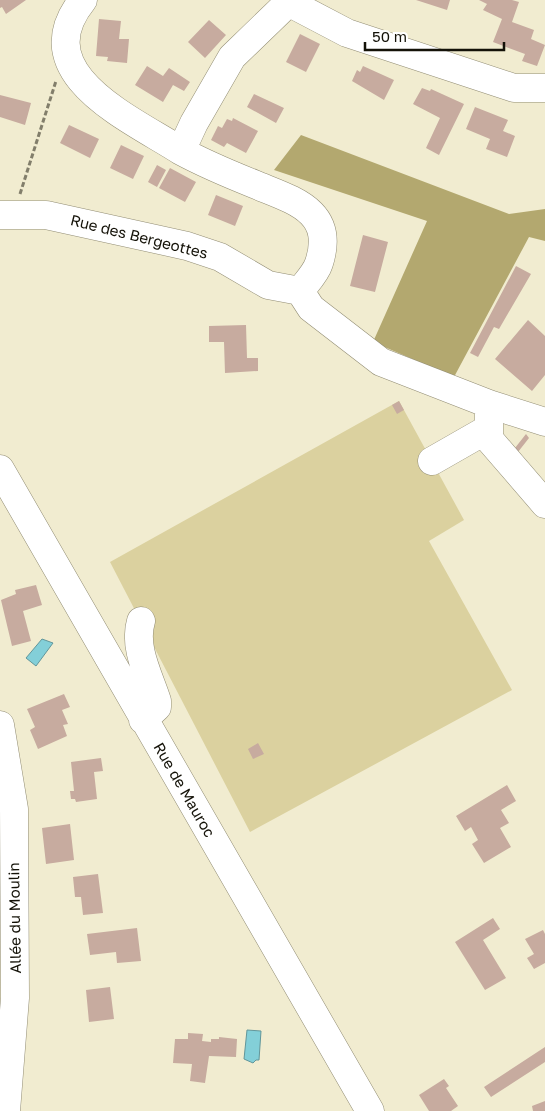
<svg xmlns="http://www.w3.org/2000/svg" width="545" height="1111" font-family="'Golos Text',sans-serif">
	<rect width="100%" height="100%" fill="#f1ecd0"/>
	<path fill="#dbd19f" d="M399,401l65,119 -35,21 83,149 -262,142 -140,-270z"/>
	<path fill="#b3a86f" d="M301,135l208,79 36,-5v32l-16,-4 -75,140 -81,-35 54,-121 -153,-51z"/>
	<path fill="#83cfd8" stroke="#62969a" d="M42,639l11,4 -17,23 -10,-8z
		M247,1030l14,1 -2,29h-3l-3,3 -9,-4z"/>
	<path fill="#c7ab9f" d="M0,0h26l-20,14 -4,-7 -2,1z
		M416,0h34l-3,10z
		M479,0h33l7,2 -7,20 22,8 -3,9 14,6 -8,21 -15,-5 3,-7 -32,-12 9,-23 -19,-9 4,-6z
		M99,19l22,2 -2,18h10l-2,24 -20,-2 1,-4 -12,-1z
		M209,20l17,15 -21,23 -17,-16z
		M300,34l20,10 -14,28 -20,-10z
		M147,66l16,10 6,-8 21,14 -6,9 -11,-6 -10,17 -28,-17z
		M363,66l31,14 -10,20 -32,-19 5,-11 3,2z
		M422,88l8,3 1,-2 33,15 -25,51 -13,-7 14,-30 -27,-14z
		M254,94l30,14 -8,15 -29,-16z
		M0,95l31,8 -6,22 -25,-8z
		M475,107l33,13 -5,11 12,5 -8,21 -21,-8 4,-10 -24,-10z
		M233,118l25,13 -12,22 -19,-10 -3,4 -13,-7 7,-14 4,2 5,-9 5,2z
		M69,125l30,14 -9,19 -30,-15z
		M121,145l23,11 -11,23 -23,-11z
		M157,165l9,5 -9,17 -9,-5z
		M170,168l26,14 -11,20 -26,-14z
		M216,195l27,11 -8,20 -27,-11z
		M363,235l25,7 -13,50 -25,-6z
		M516,266l15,8 -32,55 -5,-2 -16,30 -8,-4z
		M528,320l17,16v39l-13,16 -37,-32z
		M246,325l1,33h11v13l-33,2 -1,-31h-15v-16z
		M399,401l5,9 -7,4 -5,-9z
		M526,434l3,4 -11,14 -3,-4z
		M36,585l6,20 -19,6 8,30 -19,5 -11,-46 15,-6 -1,-4z
		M64,694l6,13 -8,3 6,14 -5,1 4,11 -29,13 -8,-19 5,-3 -8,-18z
		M258,743l6,11 -11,5 -5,-10z
		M101,758l2,13 -9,1 3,27 -21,3 -1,-3h-4l-1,-8h4l-3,-29z
		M507,785l9,16 -15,9 8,13 -9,5 11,19 -27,16 -12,-19 6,-4 -7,-13 -6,4 -9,-15z
		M70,824l4,36 -28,4 -4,-36z
		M98,874l5,39 -20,2 -2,-18h-6l-2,-20z
		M493,918l7,11 -17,11 23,38 -21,12 -30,-48z
		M137,928l4,33 -24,2 -1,-11 -26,3 -3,-21z
		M543,930l2,4v29l-11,6 -7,-11 7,-4 -9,-15z
		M110,987l4,32 -25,3 -3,-32z
		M188,1033l15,1 -1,7 9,1v-3h8v-2l18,2 -1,18 -27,-1 -4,27 -15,-2 2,-17 -19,-1 2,-24h13z
		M545,1047v15l-54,35 -7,-10z
		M444,1079l5,7 -3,2 12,18 -7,5h-22l-10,-16z
		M545,1101v10h-12l-1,-5z"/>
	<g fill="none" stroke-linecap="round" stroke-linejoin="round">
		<defs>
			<path id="minor" d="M83,0c-59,73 47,118 98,151
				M291,0l-59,57 -38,66 -13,28c24,13 48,23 73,33 38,16 82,26 65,79 -3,10 -13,20 -19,28
				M288,2l59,31 167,55h31
				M0,215h46l141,31 33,11 48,28 32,6 11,17 70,54 108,42 56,18
				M489,404v35l56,65
				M432,461l56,-32
				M0,469l370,642
				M141,621c-8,26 8,55 16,80v6l-14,13
				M0,725l14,84 1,189 -9,113"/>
		</defs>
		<use href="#minor" stroke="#928d74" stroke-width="29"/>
		<path stroke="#827e6b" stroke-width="3" stroke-dasharray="5 2.5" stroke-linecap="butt" d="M20,194l36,-113"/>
		<use href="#minor" stroke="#fff" stroke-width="28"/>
	</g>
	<g text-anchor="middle" stroke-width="4" stroke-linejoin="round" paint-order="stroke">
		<g font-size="15" fill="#141208" stroke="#fff">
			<text transform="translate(139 237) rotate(14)" y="5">Rue des Bergeottes</text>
			<text transform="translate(184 790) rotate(60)" y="5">Rue de Mauroc</text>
			<text transform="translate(15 918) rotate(-91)" y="5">Allée du Moulin</text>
		</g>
	</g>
	<path d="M365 42v8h139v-8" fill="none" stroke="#141208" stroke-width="2.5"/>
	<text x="372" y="42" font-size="15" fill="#141208" stroke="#ffffff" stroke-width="4" paint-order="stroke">50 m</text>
</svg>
